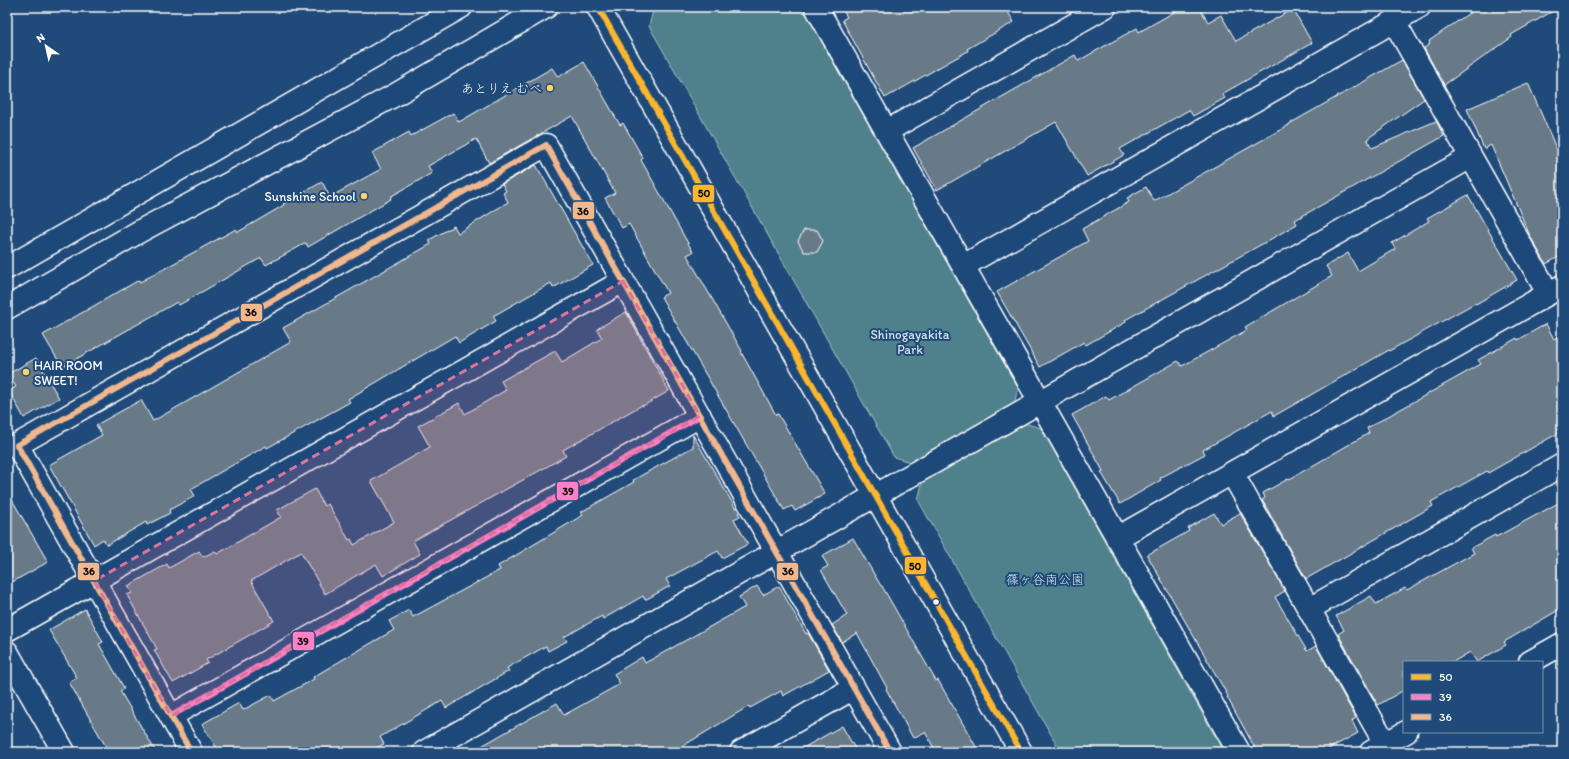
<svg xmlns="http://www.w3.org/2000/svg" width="1569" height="759" font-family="Itim,'Klee One',sans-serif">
	<rect width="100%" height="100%" fill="#1f4a7a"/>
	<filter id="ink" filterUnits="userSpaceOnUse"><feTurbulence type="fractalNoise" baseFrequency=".025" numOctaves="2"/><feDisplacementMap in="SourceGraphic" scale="8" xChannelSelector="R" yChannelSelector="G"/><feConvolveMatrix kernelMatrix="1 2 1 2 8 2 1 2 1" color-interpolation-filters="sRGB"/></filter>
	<g filter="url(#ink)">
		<path fill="#50818c" stroke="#a8c0c6" d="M654,7h148l216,381 -4,17 -101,58 -19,-6 -245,-431z
			M1024,423l17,5 183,324h-163l-143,-252 5,-20z"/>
		<path fill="#687a88" stroke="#fff" d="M841,7h164l9,15 -47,27 1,2 -83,47 -43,-78 5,-3z
			M1183,7h16l9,15 13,-7 15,26 57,-32 19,34 -90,51 3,4 -32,18 -4,-6 -69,39 4,6 -37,21 -31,-54 -119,68 -24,-42 162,-93 3,6 59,-33 2,4z
			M1478,7h82l-49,28 1,2 -68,48 -20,-37 6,-4 -1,-3z
			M1402,60l22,39 -57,40 5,9 64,-27 8,15 -149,84 2,4 -33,19 -139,77 1,2 -40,23 -2,-3 -44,25 -43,-75 91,-51 -6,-12 47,-27 -2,-4 19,-11 8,14 135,-76v-1z
			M584,62l36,63 3,-2 20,35 -2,2 52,92 -6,3 55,96 -1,1 35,63 2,-1 47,80 -30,17 -3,-5 -8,4 -123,-213 7,-4 -39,-69 -7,4 -17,-30 10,-5 -43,-77 -83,47 -13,-24 -48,27 4,7 -42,24 1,2 -83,48 -2,-4 -40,22 -5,-7 -82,47 -2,-3 -115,65 -19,-32 96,-55 1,2 96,-53 2,3 46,-27 -1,-1 39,-22 8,15 51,-28 -9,-16 37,-21 2,4 42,-23 6,9 93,-54 6,9z
			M1528,83l28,65 6,-3v110l-16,9 -16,-28 -39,-91 -7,4 -17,-40z
			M536,165l57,100 -40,23 -2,-5 -58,33 3,5 -37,22 -4,-7 -107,63 2,3 -83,46 -1,-2 -75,43 4,7 -26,14 1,3 -23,12 -1,-3 -39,23 -4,-6 -9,6 -45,-80 53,-30 -6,-10 45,-25 12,21 138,-79 -8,-14 148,-84 -2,-4 25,-14 4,7 50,-31 -5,-9 3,-2 -4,-7z
			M1468,195l49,85 -41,24 -1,-1 -86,48v-1l-115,66 -2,-5 -69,39 2,4 -45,24 1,2 -41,24 -19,-32 2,-1 -31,-56 34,-19 3,4 69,-39 4,5 65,-36 -2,-3 87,-51 -6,-10 22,-13 10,18 37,-22 -3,-6 37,-22 -2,-3z
			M804,230h13l6,11 -6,11h-13l-6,-11z
			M626,312l43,79 -26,15 -1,-1 -79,45 3,6 -153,85 7,13 -37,22 -7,-12 -51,30 -24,-42 -50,29 23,40 -68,39 2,3 -35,20 -19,-33 3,-1 -30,-54 5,-2 -4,-7 39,-22 2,4 30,-17 4,6 12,-6 2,3 64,-37 -4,-7 38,-21 9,17 4,-2 21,36 2,-1 3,6 40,-23 -23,-41 59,-34 -12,-21 41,-23 6,11 41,-24 -5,-9 54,-30 7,11 40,-24 -5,-9z
			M1546,324l8,15 8,-5v97l-74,42 -1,-2 -56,31 2,4 -127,73 -44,-79 3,-2 -2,-5 25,-14v1l81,-47 -2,-5 114,-64 -3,-4 39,-22 1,2z
			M36,358l23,40 -35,20 -15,-27 7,-4 -8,-13z
			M693,435l47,81 -6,3 14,25 -26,14 -4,-7 -52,28 4,7 -25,14 -2,-4 -40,23 -1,-3 -38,21 3,4 -19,10 -2,-5 -39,22 2,3 -63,37 -4,-7 -62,36 4,7 -15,8h-150l-17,-28 37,-21 4,7 28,-15 3,6 40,-22 -1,-2 29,-17 52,-30 -5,-9 20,-11 4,7 87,-47 -2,-4 85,-51 -2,-3 53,-30 -1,-2 60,-33z
			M7,491l41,71 -41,23z
			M1562,501v107l-58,34 2,3 -29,17 -7,-10 -17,10h-49v28l-26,15 -40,-71 6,-4 -8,-14 35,-20 5,8 29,-16 2,2 67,-37 -3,-5 24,-13 1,2z
			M1214,513l7,11 19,-11 45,78 -10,6 32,54 9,-5 40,72 -4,3 6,12 -35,19h-66l-30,-55 1,-1 -81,-141 42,-24 -1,-3z
			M853,538l28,48h1l54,95 2,-1 41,72h-43l-11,-20 -12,6 -27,-49 1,-1 -30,-55 -15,9 -10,-17 15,-10 -26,-45 7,-4 -6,-10z
			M757,586l6,9 16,-9 27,48 2,-1 21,37 -46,26 -2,-5 -31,17 -1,-2 -76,46h-202l86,-49 7,12 56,-31 -6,-10 28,-17 3,6 100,-56 -6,-10z
			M85,609l18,33 -4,2 25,44 -4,3 36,61h-47l-40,-70 8,-4 -28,-48z
			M842,726l15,26h-61z"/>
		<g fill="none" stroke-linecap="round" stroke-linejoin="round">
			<defs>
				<path id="street" d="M816,7l423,745
					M1394,21l154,272
					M887,131l218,-124
					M963,266l456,-259
					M1232,473l158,279
					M1117,538l445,-252
					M1309,609l253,-144
					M7,630l616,-349
					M1530,662l32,-18
					M171,716l529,-300
					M191,752l-174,-307 529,-300 344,607
					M424,752l1047,-595
					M741,752l113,-64
					M1371,752l35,-20"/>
				<path id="secondary" d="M598,7l423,745
					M7,268l454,-261
					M7,308l135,-78 253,-135 151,-88
					M7,652l57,100"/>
			</defs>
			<use href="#street" stroke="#fff" stroke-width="25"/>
			<use href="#secondary" stroke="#fff" stroke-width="25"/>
			<use href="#street" stroke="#1f4a7a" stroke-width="22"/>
			<use href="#secondary" stroke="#1f4a7a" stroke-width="22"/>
			<defs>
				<path id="bus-1" d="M598,7l423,745"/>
				<path id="bus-2" d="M171,716l529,-300"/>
				<path id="bus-3" d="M191,752l-174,-307 529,-300 344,607"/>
			</defs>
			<use href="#bus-1" stroke="#1f4a7a" stroke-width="9"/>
			<use href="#bus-2" stroke="#1f4a7a" stroke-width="9"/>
			<use href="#bus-3" stroke="#1f4a7a" stroke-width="9"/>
			<use href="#bus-1" stroke="#fab62d" stroke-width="6"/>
			<use href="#bus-2" stroke="#ff80c5" stroke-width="6"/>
			<use href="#bus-3" stroke="#f1b78d" stroke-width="6"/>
		</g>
	</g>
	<path fill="#da749d" fill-opacity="0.2" stroke="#da749d" stroke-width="3" stroke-dasharray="8 5" stroke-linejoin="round" d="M623,281l77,135 -529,300 -77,-135z"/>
	<g fill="#ffd166" stroke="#1f4a7a" stroke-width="1.5">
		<circle cx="550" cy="88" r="4"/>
		<circle cx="364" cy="196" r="4"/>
		<circle cx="26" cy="372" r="4"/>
	</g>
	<circle fill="#fff" stroke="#1f4a7a" stroke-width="1.5" cx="936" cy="602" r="3.5"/>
	<g text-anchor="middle" stroke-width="4" stroke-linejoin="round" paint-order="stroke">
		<g font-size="13" fill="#fff" stroke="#1f4a7a" text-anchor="end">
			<text x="542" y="93">あとりえ むべ</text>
			<text x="356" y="201">Sunshine School</text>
			<text x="34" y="370" text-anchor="start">HAIR ROOM<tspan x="34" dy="15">SWEET!</tspan></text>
		</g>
		<g font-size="13" fill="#d3e0e2" stroke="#1f4a7a">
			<text x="910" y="339">Shinogayakita<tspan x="910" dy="15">Park</tspan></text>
			<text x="1045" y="584">篠ヶ谷南公園</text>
		</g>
	</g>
	<g stroke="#1f4a7a" stroke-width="1.5">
		<rect x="692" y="184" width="23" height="19" rx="4" fill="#fab62d"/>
		<rect x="572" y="201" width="23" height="19" rx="4" fill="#f1b78d"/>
		<rect x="240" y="303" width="23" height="19" rx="4" fill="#f1b78d"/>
		<rect x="556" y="481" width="23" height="20" rx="4" fill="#ff80c5"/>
		<rect x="904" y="556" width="23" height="19" rx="4" fill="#fab62d"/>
		<rect x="776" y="562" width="23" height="19" rx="4" fill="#f1b78d"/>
		<rect x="77" y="562" width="23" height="19" rx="4" fill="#f1b78d"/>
		<rect x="292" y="631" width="23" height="20" rx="4" fill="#ff80c5"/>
	</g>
	<g font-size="11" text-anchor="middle" font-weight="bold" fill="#111">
		<text x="704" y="197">50</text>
		<text x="583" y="215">36</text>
		<text x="251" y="316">36</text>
		<text x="568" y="495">39</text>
		<text x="915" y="570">50</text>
		<text x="788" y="575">36</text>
		<text x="89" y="575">36</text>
		<text x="303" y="645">39</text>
	</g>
	<rect width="1569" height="759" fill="none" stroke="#1f4a7a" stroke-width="24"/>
	<rect x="12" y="12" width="1545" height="735" fill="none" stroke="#fff" stroke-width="1.5" filter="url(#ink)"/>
	<rect x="1403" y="661" width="140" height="72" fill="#1f4a7a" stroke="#7992af"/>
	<rect x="1411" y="674" width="20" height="6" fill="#fab62d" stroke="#7992af"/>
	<text x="1439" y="681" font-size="12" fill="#ffffff">50</text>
	<rect x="1411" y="694" width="20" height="6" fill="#ff80c5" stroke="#7992af"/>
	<text x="1439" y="701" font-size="12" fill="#ffffff">39</text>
	<rect x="1411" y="714" width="20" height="6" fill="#f1b78d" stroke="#7992af"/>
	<text x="1439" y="721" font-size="12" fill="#ffffff">36</text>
	<g transform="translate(46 46) rotate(326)" stroke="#1f4a7a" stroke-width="3" paint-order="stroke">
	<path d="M0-3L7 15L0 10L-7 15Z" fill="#ffffff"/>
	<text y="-6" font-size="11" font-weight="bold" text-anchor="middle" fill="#ffffff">N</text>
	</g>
</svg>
